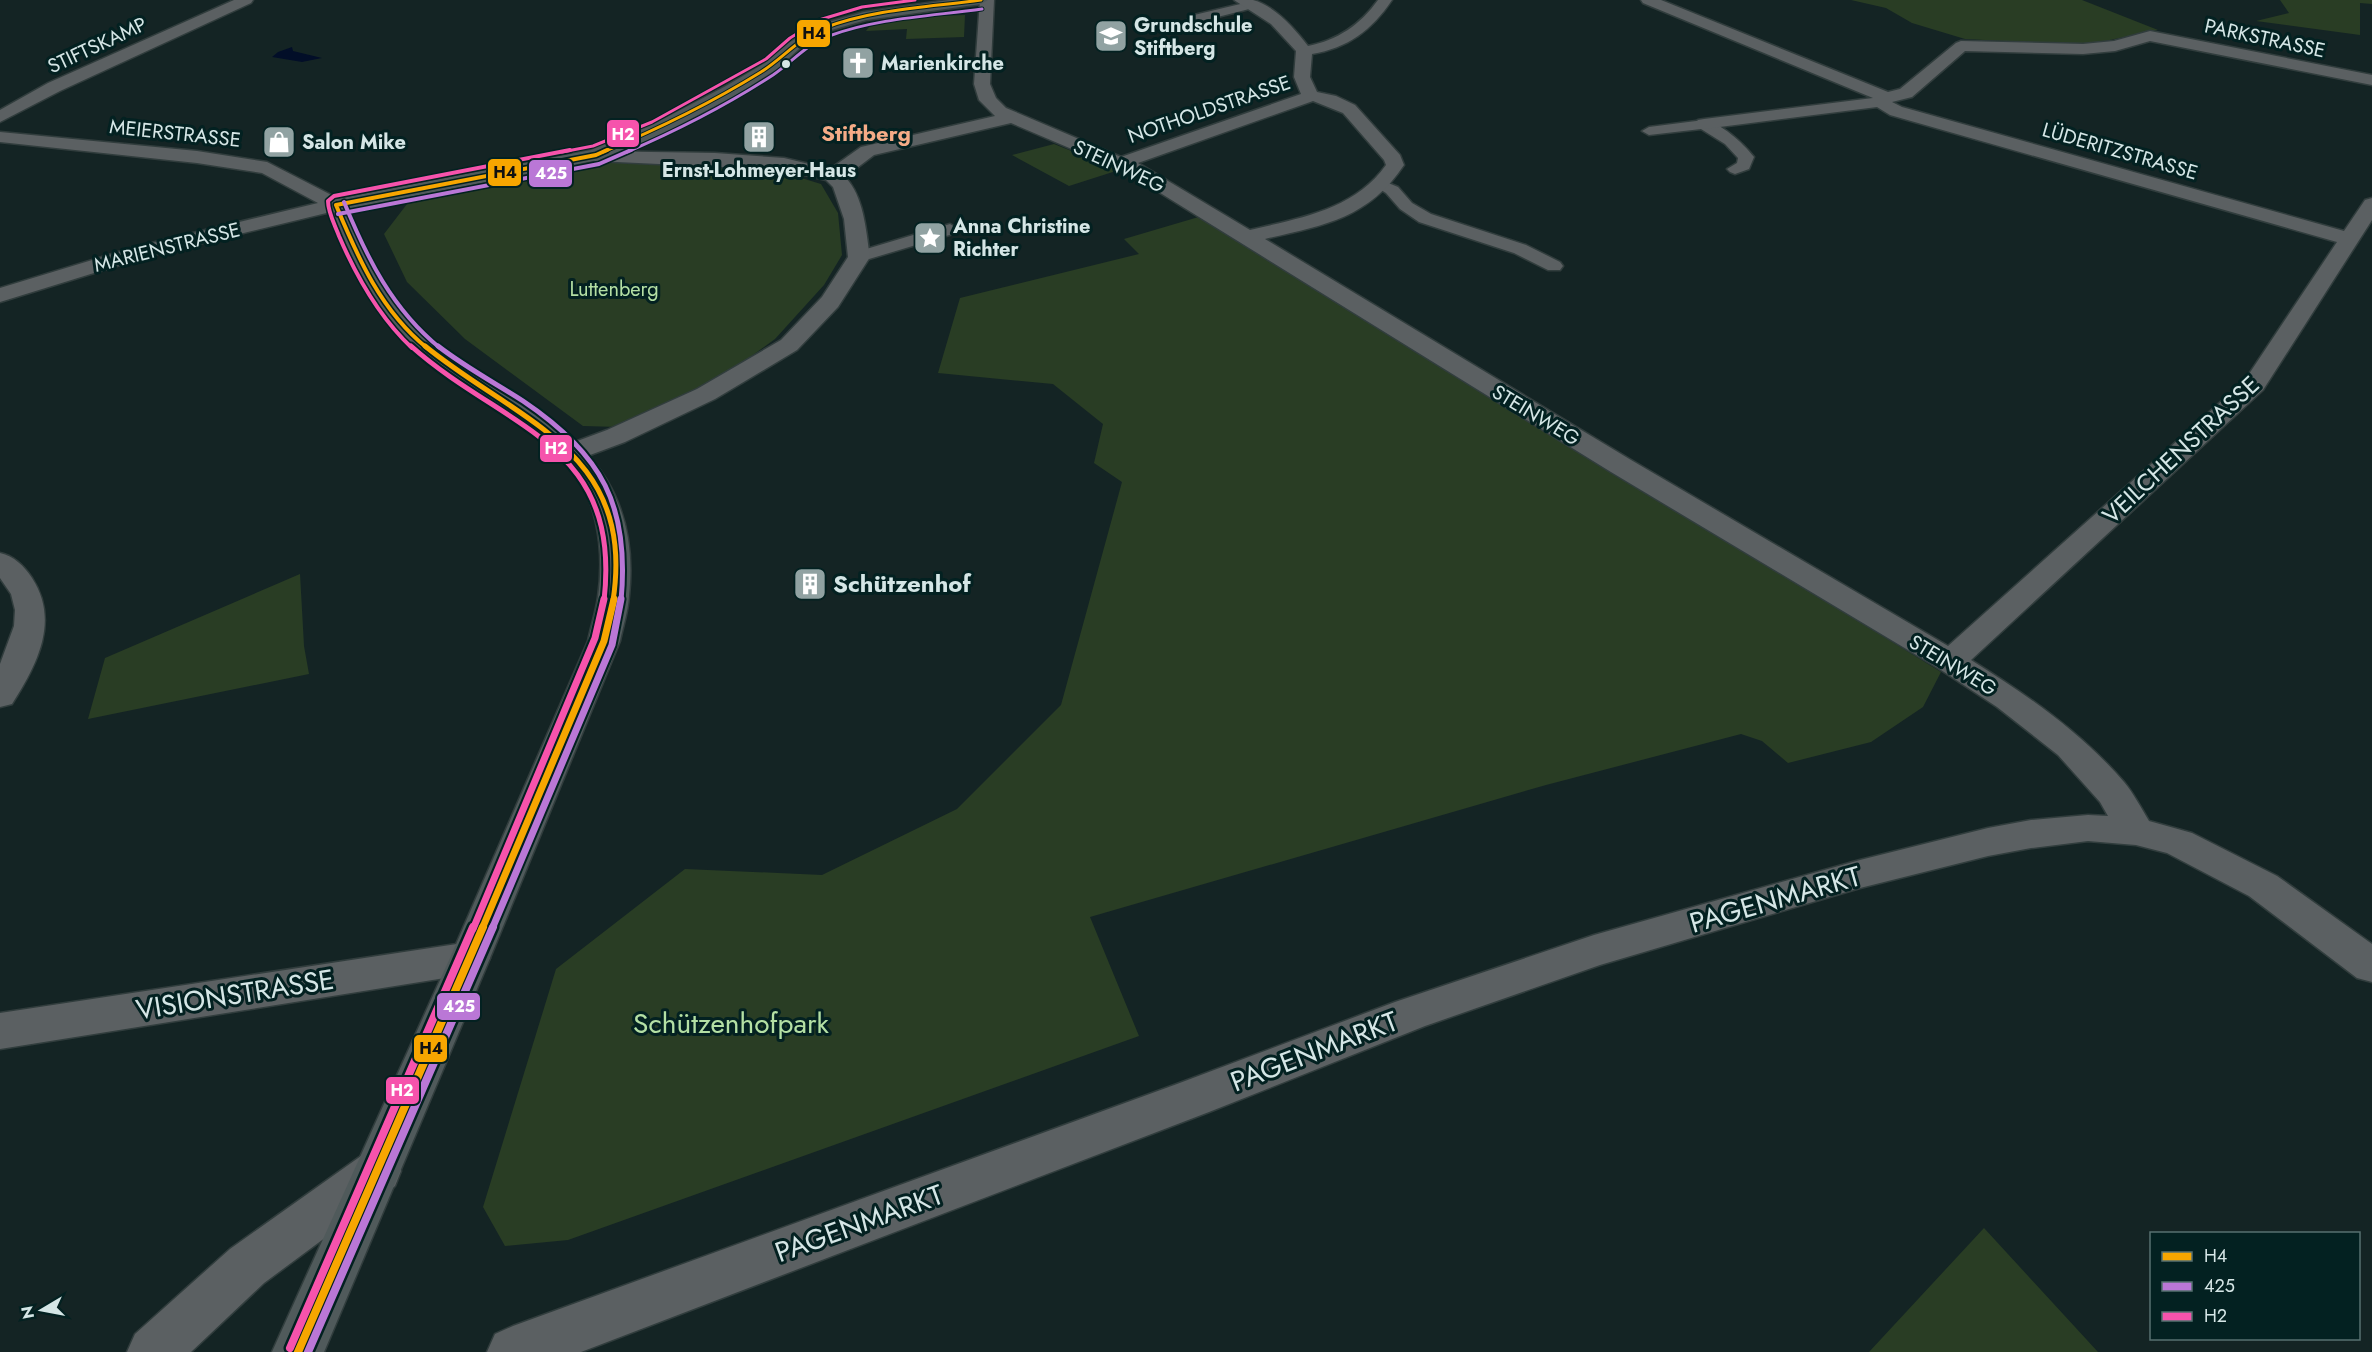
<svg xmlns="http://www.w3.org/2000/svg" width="2372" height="1352" font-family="Jost,sans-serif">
	<rect width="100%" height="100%" fill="#142424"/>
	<path fill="#293d24" d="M1851,0h231l76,30 -72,15 -121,-6 -53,-16 -26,-15z
		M2280,0h92v4l-12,-1v32l-104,-14 33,-8z
		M965,15l-1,22 -58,2 1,-10 -41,2 3,-4 39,-10z
		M1054,144l65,26 -50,16 -57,-31z
		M636,161l129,6 56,17 17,29 4,42 -18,30 -49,54 -48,35 -108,53 -36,-1 -118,-87 -58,-57 -23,-48 23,-30 196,-41z
		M1202,216l739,456 -18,35 -52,35 -83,21 -26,-22 -21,-7 -195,51 -456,132 49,119 -571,204 -63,6 -22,-39 73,-238 129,-100 137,6 135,-66 104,-104 61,-223 -28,-19 9,-39 -50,-40 -115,-11 22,-75 179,-44 -15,-15z
		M300,574l4,72 5,28 -221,45 17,-61z
		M1984,1228l114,124h-229z"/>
	<path fill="#020e28" d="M292,47l1,4 29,7 -20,4 -30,-5 6,-5z"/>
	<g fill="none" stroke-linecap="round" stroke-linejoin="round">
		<defs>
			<path id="lane" d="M1253,1l6,4 -2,2 -63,16 -6,-4 2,-3z
				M1704,120c18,4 38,22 50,37l-5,12 -14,5 -5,-2 -3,-3 10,-6 1,-5 -13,-14 -24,-15 -52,6 -7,-4 7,-4z
				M1381,180l17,7 14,16 19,11 95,31 34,17 3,4 -3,4h-12l-34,-17 -95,-31 -19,-13 -14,-16 -13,-8 2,-3z
				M950,224l8,5 -2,4 -97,29 -6,-1 -3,-4 3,-4z"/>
			<path id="street" d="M234,0h19l-2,3 -191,88 -60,31v-12l48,-27z
				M980,0h14l-4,84 6,14 10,10 115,49 180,-63 -7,-17 2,-26 -25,-27 -37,-24c6,0 13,0 19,0 22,6 42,29 55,46 30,-6 52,-21 70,-46h14c-20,30 -44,48 -80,54l-2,23 7,15 19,4 19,9 45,50 4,10c-36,54 -80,60 -139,74l366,221 317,186 297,-266 92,-138 -447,-127 -13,-8 -173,22 -6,-1 -3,-4 3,-4 6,-1 169,-21 -230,-95 -2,-3h20l227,92 12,-3 56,-46 5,-2 122,3 31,-3 36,-10 222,44v10l-222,-44 -35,10 -32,3 -118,-3 -53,46 -20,5 10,5 442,124 21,-31 7,-2v22l-109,170 -292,270c56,35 110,72 153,122 10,12 17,26 25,39l43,12 85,43 95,68v38l-15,-4 -108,-82 -82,-43 -31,-8 -48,-4 -57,7 -43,8 -128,32 -260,77 -175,61 -216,86 -628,240h-94l8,-18 18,-8 664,-242 218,-82 199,-67 266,-75 128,-32 43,-8 57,-5 20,1 -8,-14 -42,-47 -61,-48 -59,-39 -327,-196 -483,-299 -117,-50 -137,32 -29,22c19,19 21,54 25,80l-32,50 -41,43 -82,49 -90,43 -43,16 -9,2 -9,-2 -4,-6 4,-6 43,-16 90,-41 84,-49 41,-43 26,-40 -4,-38 -11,-32 -7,-7 -42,-10 -188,-9 -7,-2 -2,-4 2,-4 126,2 69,5 46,11 31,-22 134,-31 -16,-16 -5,-16zM1313,101l30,12 41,47 2,5c-32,45 -86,53 -136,65l-112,-67z
				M0,132l197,19 70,11 76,39 3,4 -3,4 -194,47 -149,46v-14l135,-41 183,-44 -56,-30 -65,-10 -197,-21z
				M0,553c14,3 24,13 32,25 28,43 5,87 -20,126l-12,3v-43l14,-38 1,-16 -4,-16 -11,-16z
				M470,942l14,5 6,11 -6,11 -14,5 -470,75v-36z
				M378,1150l17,6 6,15 -6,15 -131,97 -73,69h-64l8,-18 95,-85 131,-93z"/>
			<path id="secondary" d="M949,0h39l-7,4 -115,16 -38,11 -28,17 -23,21 -39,25 -76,40 -59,25 -255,50c17,44 36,87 71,120 29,28 66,48 101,70 76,48 119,103 109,197 -1,16 -6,30 -9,45l-130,317 -166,394h-52l178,-394 138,-317c3,-15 8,-29 10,-44 7,-48 -1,-105 -36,-141 -25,-26 -58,-44 -88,-64 -25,-17 -51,-32 -72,-54 -38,-37 -57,-85 -76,-133l3,-4 7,-2 255,-49 59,-24 76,-40 39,-23 25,-21 28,-17 46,-13z"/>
		</defs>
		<use href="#lane" stroke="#313d3d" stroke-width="3"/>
		<use href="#street" stroke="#313d3d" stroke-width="3"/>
		<use href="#secondary" stroke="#313d3d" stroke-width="3"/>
		<use href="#lane" fill="#5b6062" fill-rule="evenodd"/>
		<use href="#street" fill="#5b6062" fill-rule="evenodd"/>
		<use href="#secondary" fill="#505a5b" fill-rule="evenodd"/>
		<defs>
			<path id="bus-1-far4" d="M603,152c55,-23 108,-49 158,-80 22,-14 39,-35 63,-44 49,-19 106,-21 157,-28"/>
			<path id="bus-1-far3" d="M336,205l260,-50 11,-5
				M336,205c22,53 45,106 91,143"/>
			<path id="bus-1-far2" d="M425,346c93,76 211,104 188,255"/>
			<path id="bus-1-far1" d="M482,929l122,-288 10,-42"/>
			<path id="bus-1" d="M298,1352l185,-425"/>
			<path id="bus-2-far4" d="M627,152c51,-22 100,-47 146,-77 19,-13 34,-31 56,-39 48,-18 103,-20 153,-27"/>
			<path id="bus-2-far3" d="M344,202c23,56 48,107 96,146
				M338,214l261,-50 32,-14"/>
			<path id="bus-2-far2" d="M438,346c27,21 57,37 85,55 79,53 107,105 98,200"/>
			<path id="bus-2-far1" d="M492,929l120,-284 9,-46"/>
			<path id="bus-2" d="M308,1352l185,-425"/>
			<path id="bus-3-far4" d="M562,152l31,-6 59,-24 114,-63 24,-21 29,-18 43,-13 53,-7"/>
			<path id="bus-3-far3" d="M412,348c-33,-31 -55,-70 -73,-112 -4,-11 -11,-23 -11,-35l6,-5 236,-46"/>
			<path id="bus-3-far2" d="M411,346c94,84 211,95 193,255"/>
			<path id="bus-3-far1" d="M473,929l122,-291 9,-39"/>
			<path id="bus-3" d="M290,1348l183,-421"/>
		</defs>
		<use href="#bus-1-far4" stroke="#032121" stroke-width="5"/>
		<use href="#bus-1-far3" stroke="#032121" stroke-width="7"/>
		<use href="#bus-1-far2" stroke="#032121" stroke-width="9"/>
		<use href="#bus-1-far1" stroke="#032121" stroke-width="11"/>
		<use href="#bus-1" stroke="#032121" stroke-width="13"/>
		<use href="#bus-2-far4" stroke="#032121" stroke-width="5"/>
		<use href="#bus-2-far3" stroke="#032121" stroke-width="7"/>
		<use href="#bus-2-far2" stroke="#032121" stroke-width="9"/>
		<use href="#bus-2-far1" stroke="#032121" stroke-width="11"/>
		<use href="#bus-2" stroke="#032121" stroke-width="13"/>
		<use href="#bus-3-far4" stroke="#032121" stroke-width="5"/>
		<use href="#bus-3-far3" stroke="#032121" stroke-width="7"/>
		<use href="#bus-3-far2" stroke="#032121" stroke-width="9"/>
		<use href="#bus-3-far1" stroke="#032121" stroke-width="11"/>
		<use href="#bus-3" stroke="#032121" stroke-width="13"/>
		<use href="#bus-1-far4" stroke="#f7a600" stroke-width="3"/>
		<use href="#bus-1-far3" stroke="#f7a600" stroke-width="4"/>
		<use href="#bus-1-far2" stroke="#f7a600" stroke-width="5"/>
		<use href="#bus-1-far1" stroke="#f7a600" stroke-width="7"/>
		<use href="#bus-1" stroke="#f7a600" stroke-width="8"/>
		<use href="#bus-2-far4" stroke="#ba77d6" stroke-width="3"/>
		<use href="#bus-2-far3" stroke="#ba77d6" stroke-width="4"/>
		<use href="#bus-2-far2" stroke="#ba77d6" stroke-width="5"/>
		<use href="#bus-2-far1" stroke="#ba77d6" stroke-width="7"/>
		<use href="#bus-2" stroke="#ba77d6" stroke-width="8"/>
		<use href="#bus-3-far4" stroke="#f653ac" stroke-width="3"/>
		<use href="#bus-3-far3" stroke="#f653ac" stroke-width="4"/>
		<use href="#bus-3-far2" stroke="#f653ac" stroke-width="5"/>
		<use href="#bus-3-far1" stroke="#f653ac" stroke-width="7"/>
		<use href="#bus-3" stroke="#f653ac" stroke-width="8"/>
	</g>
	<defs>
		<symbol id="school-square" viewBox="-11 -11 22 22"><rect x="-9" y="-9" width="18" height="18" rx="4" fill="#91a2a2" stroke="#032121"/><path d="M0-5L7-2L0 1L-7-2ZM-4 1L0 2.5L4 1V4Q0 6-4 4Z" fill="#fff"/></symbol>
		<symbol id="church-square" viewBox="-11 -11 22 22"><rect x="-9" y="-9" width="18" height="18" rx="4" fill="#91a2a2" stroke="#032121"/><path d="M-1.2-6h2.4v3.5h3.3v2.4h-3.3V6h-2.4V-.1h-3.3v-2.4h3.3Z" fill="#fff"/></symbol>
		<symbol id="building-square" viewBox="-11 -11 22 22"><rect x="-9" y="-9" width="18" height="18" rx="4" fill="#91a2a2" stroke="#032121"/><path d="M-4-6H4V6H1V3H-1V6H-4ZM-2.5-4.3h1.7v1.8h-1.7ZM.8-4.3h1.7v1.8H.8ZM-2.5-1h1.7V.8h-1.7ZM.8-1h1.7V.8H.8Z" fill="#fff"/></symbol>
		<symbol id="shop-square" viewBox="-11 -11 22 22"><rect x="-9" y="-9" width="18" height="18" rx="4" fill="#91a2a2" stroke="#032121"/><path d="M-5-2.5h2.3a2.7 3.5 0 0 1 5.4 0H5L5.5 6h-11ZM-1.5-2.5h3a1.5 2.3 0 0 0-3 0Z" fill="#fff"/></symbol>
		<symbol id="sight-square" viewBox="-11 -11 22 22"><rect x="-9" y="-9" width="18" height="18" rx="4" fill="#91a2a2" stroke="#032121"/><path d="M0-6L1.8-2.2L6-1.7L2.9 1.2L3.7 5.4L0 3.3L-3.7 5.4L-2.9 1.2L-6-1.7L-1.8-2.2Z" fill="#fff"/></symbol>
	</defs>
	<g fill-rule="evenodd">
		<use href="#school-square" x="1092" y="17" width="38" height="38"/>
		<use href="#church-square" x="839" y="44" width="38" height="38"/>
		<use href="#building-square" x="740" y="118" width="38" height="38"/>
		<use href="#shop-square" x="260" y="123" width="38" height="38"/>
		<use href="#sight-square" x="911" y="219" width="38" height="38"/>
		<use href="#building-square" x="791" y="565" width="38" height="38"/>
	</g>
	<circle fill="#d5e6e6" stroke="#032121" stroke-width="2" cx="786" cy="64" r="5"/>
	<g text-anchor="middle" stroke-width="6" stroke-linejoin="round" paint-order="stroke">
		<g font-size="20" font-weight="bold" fill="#d5e6e6" stroke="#032121" text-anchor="start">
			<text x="1134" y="32">Grundschule<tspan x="1134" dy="23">Stiftberg</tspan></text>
			<text x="881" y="70">Marienkirche</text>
			<text x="302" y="149">Salon Mike</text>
			<text x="759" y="177" text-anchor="middle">Ernst-Lohmeyer-Haus</text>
			<text x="953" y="233">Anna Christine<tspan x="953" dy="23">Richter</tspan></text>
		</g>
		<g font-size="20" fill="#d5e6e6" stroke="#032121">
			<text transform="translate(2265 38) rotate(12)" y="7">PARKSTRASSE</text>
			<text transform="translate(97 45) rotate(-25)" y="7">STIFTSKAMP</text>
			<text transform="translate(1209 109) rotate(-19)" y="7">NOTHOLDSTRASSE</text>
			<text transform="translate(175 133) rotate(6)" y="7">MEIERSTRASSE</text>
			<text transform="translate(2120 151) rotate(16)" y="7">LÜDERITZSTRASSE</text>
			<text transform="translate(1119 166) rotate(25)" y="7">STEINWEG</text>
			<text transform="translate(167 247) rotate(-14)" y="7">MARIENSTRASSE</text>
			<text transform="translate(1536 415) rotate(31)" y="7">STEINWEG</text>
			<text transform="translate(1953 665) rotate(31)" y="7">STEINWEG</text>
		</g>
		<g font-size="20" fill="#b4e0a4" stroke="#032121">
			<text x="614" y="296">Luttenberg</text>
		</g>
		<g font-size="22" font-weight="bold" fill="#f5ac87" stroke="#032121">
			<text x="866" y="141">Stiftberg</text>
		</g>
		<g font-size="24" fill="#d5e6e6" stroke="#032121">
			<text transform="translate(2181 450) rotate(-43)" y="8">VEILCHENSTRASSE</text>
		</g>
		<g font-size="24" font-weight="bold" fill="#d5e6e6" stroke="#032121" text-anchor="start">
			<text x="833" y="592">Schützenhof</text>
		</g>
		<g font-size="28" fill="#d5e6e6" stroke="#032121">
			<text transform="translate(1775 899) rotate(-16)" y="10">PAGENMARKT</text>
			<text transform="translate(235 994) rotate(-9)" y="10">VISIONSTRASSE</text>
			<text transform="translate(1314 1051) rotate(-21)" y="10">PAGENMARKT</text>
			<text transform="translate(859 1223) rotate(-20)" y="10">PAGENMARKT</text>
		</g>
		<g font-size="28" fill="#b4e0a4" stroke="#032121">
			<text x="731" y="1033">Schützenhofpark</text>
		</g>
	</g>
	<g stroke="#032121" stroke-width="2">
		<rect x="796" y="19" width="35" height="29" rx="6" fill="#f7a600"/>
		<rect x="606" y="119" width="34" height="29" rx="6" fill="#f653ac"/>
		<rect x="487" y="158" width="35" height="29" rx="6" fill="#f7a600"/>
		<rect x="528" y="159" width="45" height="29" rx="6" fill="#ba77d6"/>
		<rect x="539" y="434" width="34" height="29" rx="6" fill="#f653ac"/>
		<rect x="436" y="992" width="45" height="29" rx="6" fill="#ba77d6"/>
		<rect x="413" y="1034" width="35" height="29" rx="6" fill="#f7a600"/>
		<rect x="385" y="1076" width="35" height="29" rx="6" fill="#f653ac"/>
	</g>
	<g font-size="16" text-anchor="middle" font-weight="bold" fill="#fff">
		<text x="623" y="140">H2</text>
		<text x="551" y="179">425</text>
		<text x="556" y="454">H2</text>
		<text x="459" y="1012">425</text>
		<text x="402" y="1096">H2</text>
	</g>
	<g font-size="16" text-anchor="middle" font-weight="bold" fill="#111">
		<text x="814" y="39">H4</text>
		<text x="505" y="178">H4</text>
		<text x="431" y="1054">H4</text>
	</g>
	<rect x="2150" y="1232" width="210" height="108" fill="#032121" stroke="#577070" stroke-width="1.5"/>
	<rect x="2162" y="1252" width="30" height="9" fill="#f7a600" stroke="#577070" stroke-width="1.5"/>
	<text x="2204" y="1262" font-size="18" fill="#d5e6e6">H4</text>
	<rect x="2162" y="1282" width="30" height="9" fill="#ba77d6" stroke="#577070" stroke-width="1.5"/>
	<text x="2204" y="1292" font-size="18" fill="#d5e6e6">425</text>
	<rect x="2162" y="1312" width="30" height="9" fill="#f653ac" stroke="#577070" stroke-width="1.5"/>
	<text x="2204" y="1322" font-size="18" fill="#d5e6e6">H2</text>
	<g transform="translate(42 1310) rotate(260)" stroke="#032121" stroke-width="4.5" paint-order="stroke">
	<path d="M0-4.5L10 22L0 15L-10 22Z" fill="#d5e6e6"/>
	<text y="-9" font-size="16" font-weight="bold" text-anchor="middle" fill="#d5e6e6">N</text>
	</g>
</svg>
